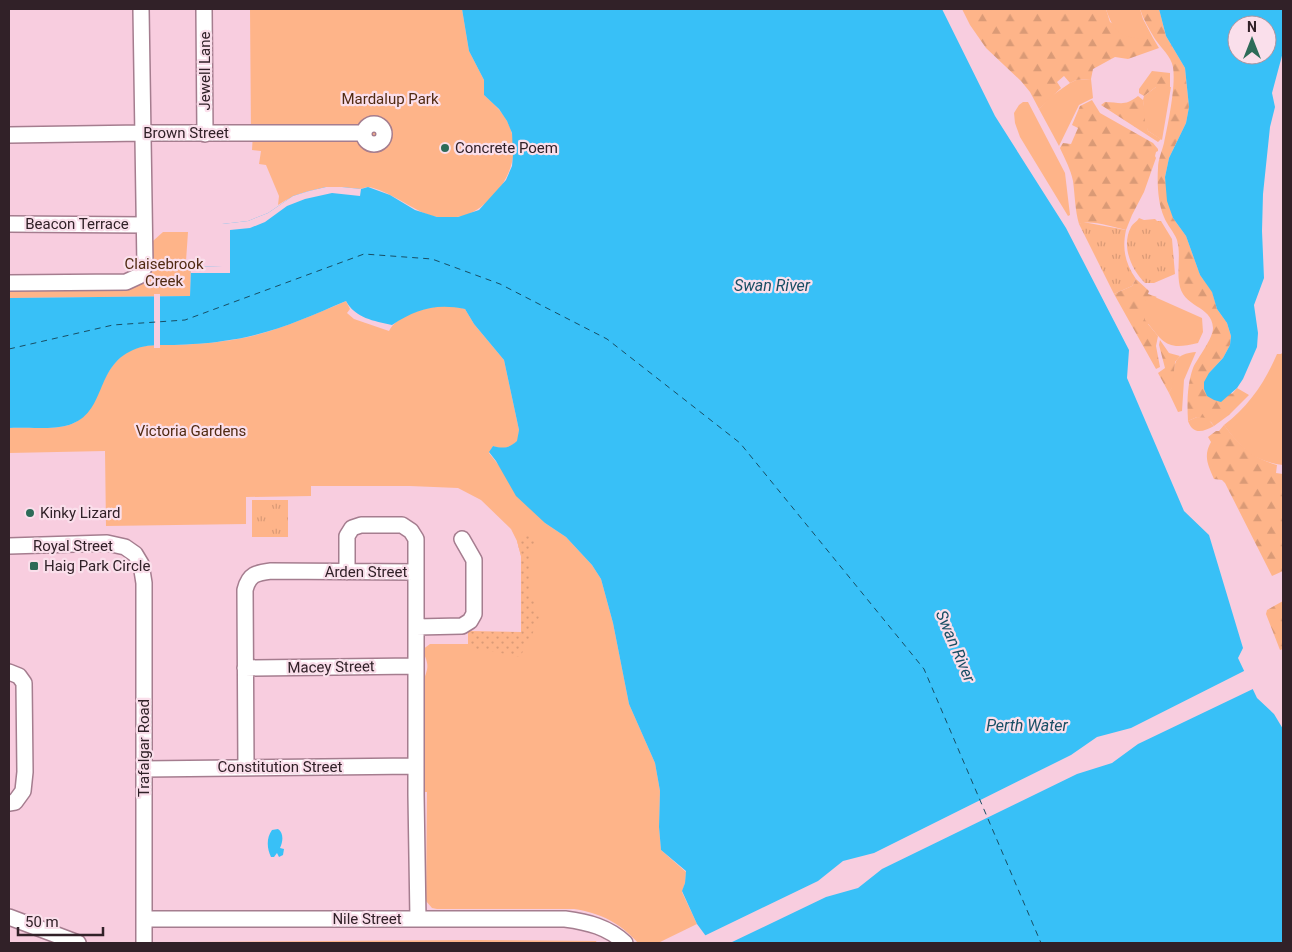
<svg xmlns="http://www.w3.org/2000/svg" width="1292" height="952" font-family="Roboto,sans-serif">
	<defs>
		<pattern id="grass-tufts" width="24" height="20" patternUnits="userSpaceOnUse" patternTransform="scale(1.25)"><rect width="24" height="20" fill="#feb489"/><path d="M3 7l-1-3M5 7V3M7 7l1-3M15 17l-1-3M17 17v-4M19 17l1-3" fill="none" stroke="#da9a76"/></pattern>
		<pattern id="forest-firs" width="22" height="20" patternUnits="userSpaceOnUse" patternTransform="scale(1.25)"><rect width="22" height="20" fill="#feb489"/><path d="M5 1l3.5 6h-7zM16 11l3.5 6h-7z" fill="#da9a76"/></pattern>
		<pattern id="garden-dots" width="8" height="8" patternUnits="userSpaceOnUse" patternTransform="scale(1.25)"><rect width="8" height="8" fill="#feb489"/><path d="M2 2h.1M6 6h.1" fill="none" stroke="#da9a76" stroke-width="1.8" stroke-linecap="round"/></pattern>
	</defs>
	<rect width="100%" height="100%" fill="#f8cddf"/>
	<path fill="url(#grass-tufts)" d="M1139,218l5,2 11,-1 2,2h4l11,18 3,35 -21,9h-9c-14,-14 -24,-37 -14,-56 2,-4 6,-5 8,-9z
		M1083,222l43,8c-4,19 -1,33 10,49l-4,7 -18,8 -35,-70z
		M252,500h36v37h-36z"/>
	<path fill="url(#forest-firs)" d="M962,9h144l4,13 27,16h16l6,10 -31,11 -13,-2 -22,12 -2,10 -15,1 -6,3 -6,-7 -7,6 4,6 -22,21 -9,-17 -9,-11 -35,-33 -16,-23z
		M1140,9h19l7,27 19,32 4,39 -3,16 -17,35 -4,19 8,41 13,18 14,39 12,16 5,18 10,14 4,13 -1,9 -7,13 -14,15 23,21 5,-6 12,7 -20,20 -15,11 -3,-4 -14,-5 -9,4c-1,-18 -1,-36 5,-53 5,-11 20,-29 20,-40 -1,-24 -31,-19 -34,-46 -2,-14 2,-28 -2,-42 -3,-8 -10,-15 -13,-23 -6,-14 -7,-33 -6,-49 0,-8 4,-17 6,-25 4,-20 12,-56 9,-76 -2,-11 -12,-19 -18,-28 -6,-10 -12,-20 -15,-30z
		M1152,71l18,2v14h-14l-12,9 -5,-3v-4z
		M1138,96l5,4 5,31 13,8 -3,3 -57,-37 4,-3c15,0 19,5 33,-6z
		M1092,100l8,13 53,30 5,6v2l-2,1 -1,4 1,2 -12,34 -12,23 -6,15c-11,-3 -38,-11 -47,-6 -4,-14 -4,-28 -6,-43 -2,-11 -8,-22 -13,-33l3,-5 8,1 7,-16 -6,-3 8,-19z
		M1136,279l13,12 -1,3 9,3 -8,6 -1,21 10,12 -2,10 4,21 -4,2 -42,-75 18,-8z
		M1160,340l9,13 11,3 -5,6 -1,22 -5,9 -11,-20 7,-5 -6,-23z
		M1224,425c15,20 28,33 53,40l-1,8 7,1v97l-11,5 -47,-93 -3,-3 -8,-1c-6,-14 -11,-23 -3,-37l-3,-5 8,-6h3z
		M1283,601v48l-3,1 -14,-36 1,-4z"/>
	<path fill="#feb489" d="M250,9h212l7,42 15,29v15c9,8 17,15 23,26 14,26 5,56 -15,76 -10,10 -20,18 -35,20 -30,4 -42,-10 -67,-22 -5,-3 -15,-7 -21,-8 -4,0 -7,2 -11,2 -29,-3 -54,-1 -80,16l1,-9 -13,-31 -7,-1 2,-13 -9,-1 1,-17 -2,1z
		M1106,9h34l3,10 10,19c-28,1 -38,-1 -47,-29z
		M1091,79l2,19 -14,7 -20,41 -20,-37 11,-12 20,-14 6,-3z
		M1156,87h15l-9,53 -14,-9 -3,-9 -2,-22 1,-4z
		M1023,102h5l37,71 5,42 -2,1 -48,-79 -5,-14 -1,-10 5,-8z
		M163,232h25l-2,29h5l-1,35 -181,2v-15l130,-7 5,-27z
		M1148,298h9l45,20 1,14 -5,11c-32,8 -34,0 -53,-23v-18z
		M346,301l4,8 -3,4 7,6 35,12c8,-17 42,-26 60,-25 5,0 11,2 16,3l9,15 30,36 15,70 -1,11c-9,7 -14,9 -25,5l-4,7 56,70 21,14 26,28 9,14 12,44 16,81 26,59 5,28 -1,36 2,23 25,22 -1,11 -3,9 15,32 -39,19h-20c-18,-20 -37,-30 -64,-34h-137l-5,-1 -6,-7 1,-109h-4v-111c6,-14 6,-17 -1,-31l8,-6h38v-13l53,1v-76l-4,-15 -6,-12 -30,-29 -23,-12 -48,-2h-99v10l-65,1v27l-140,2 -1,-75 -96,2v-25c18,-1 44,2 60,-3 32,-10 28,-60 64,-76 13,-5 28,-4 42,-4 16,-1 32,-1 49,-4 43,-5 82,-23 122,-40z
		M1196,352l-12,28 -2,31 -4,1 -9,-19c12,-19 -6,-38 27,-41z
		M1283,352v113c-30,-4 -42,-17 -59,-40 25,-19 41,-43 53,-71h4z
		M1197,417l10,1 7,8c-11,6 -21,9 -26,-5z
		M477,940l119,1 1,2h-418l11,-1z"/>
	<path fill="url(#garden-dots)" d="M528,533l9,9 -6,6 -1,5v38l9,26 -2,8 -17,32 -34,-7 -15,-1v-17h50v-76l-4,-15z"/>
	<path fill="#38c0f7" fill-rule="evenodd" d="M462,9h480l53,107 71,112 63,122 -2,28 57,133 25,24 34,113 -5,10 19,40 17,16 9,15v214h-572l-14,-19 -15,-33 3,-8 1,-12 -25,-21 -2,-23 1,-36 -5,-28 -26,-59 -16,-81 -12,-44 -9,-14 -26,-28 -21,-14 -29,-27 -20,-35 -7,-9 4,-6c11,3 16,2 24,-5l2,-11 -15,-70 -30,-36 -9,-15c-29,-6 -49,0 -73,16 -18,-4 -37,-7 -46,-24 -40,17 -79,35 -123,40 -16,3 -32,3 -49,4 -14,0 -28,-1 -41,5 -39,17 -26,63 -64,75 -16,5 -42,2 -60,3v-130l181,-2 1,-29 31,-1v-42l26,-3 20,-8 25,-17 16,-5 17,-4h16l19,2 7,-2 22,8 25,15 22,7h21l21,-7 27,-30 6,-14 1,-11 -1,-22 -5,-12 -8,-12 -15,-14v-15l-15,-29z
		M1159,9h124v43l-11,41 3,14 -5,20 -7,67 -1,37 2,47 -10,27 4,28 -1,14 -14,32 -6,9 -16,14 -7,-2 -7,-4 -3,-7v-7l5,-9 14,-15 7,-13 1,-9 -4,-13 -10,-14 -5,-17 -12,-17 -14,-39 -13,-18 -6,-17 -2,-24 4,-19 17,-35 3,-16 -4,-39 -19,-32zM1237,25h30v30h-30z
		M278,829c6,4 5,13 2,19l4,1 -1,6 -4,2 -2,-4 -3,4h-3c-4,-8 -5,-19 1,-27z"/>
	<path fill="#f8cddf" d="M326,187h16l19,2 -1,7 -28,-3 -27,6 -18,7 -22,16 -15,6 -20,2v43h-39v-6l31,-1v-42l26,-3 20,-8 25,-17 16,-5z
		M154,294h6v54h-6z
		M1246,670l9,18 -117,56 -26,19 -35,11 -195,95 -24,19 -32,9 -96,46h-22l-4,-7 114,-55 25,-20 31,-8 197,-98 26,-18 34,-9z"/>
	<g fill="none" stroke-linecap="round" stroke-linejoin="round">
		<path stroke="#184e64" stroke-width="1" stroke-dasharray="6 5" stroke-linecap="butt" d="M9,349l104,-24 72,-5 179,-66 68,5 68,25 107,55 133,104 184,226 117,274"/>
		<defs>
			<path id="minor" d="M204,9l1,125
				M364 134a10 10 0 1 1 20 0a10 10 0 1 1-20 0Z
				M9,135l134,-2h221
				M9,224l135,1
				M9,283l117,-1 13,-6 6,-10 -4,-257
				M9,546l98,-3 18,4 10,7 6,10 3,19v360
				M347,572v-36l5,-8 9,-3h41l9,6 5,8v33
				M416,627l46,-1 8,-5 4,-7v-54l-12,-21
				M245,668l171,-2
				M9,672l10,4 5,7 1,89 -2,19 -8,11 -6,1
				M246,767l-1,-177c4,-16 11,-17 26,-19l145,1v223l2,124
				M144,769l272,-3
				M9,917l69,26
				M144,919h421c23,3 43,8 60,24"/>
		</defs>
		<use href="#minor" stroke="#a57d8f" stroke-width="18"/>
		<use href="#minor" stroke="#fff" stroke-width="15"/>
	</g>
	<g fill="#2d6b58" stroke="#fadfeb" stroke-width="2">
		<circle cx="445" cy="148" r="5"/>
		<circle cx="30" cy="513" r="5"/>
		<rect x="29" y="561" width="10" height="10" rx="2.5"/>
	</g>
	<g text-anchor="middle" stroke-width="4.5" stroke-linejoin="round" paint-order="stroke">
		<g font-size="15" fill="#312128" stroke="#fadfeb">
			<text transform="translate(205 71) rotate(-90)" y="5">Jewell Lane</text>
			<text x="186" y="138">Brown Street</text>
			<text x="77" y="229">Beacon Terrace</text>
			<text x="73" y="551">Royal Street</text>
			<text x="366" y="577">Arden Street</text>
			<text transform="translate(331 667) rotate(-1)" y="5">Macey Street</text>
			<text transform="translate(144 748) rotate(-90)" y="5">Trafalgar Road</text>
			<text x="280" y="772">Constitution Street</text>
			<text x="367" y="924">Nile Street</text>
		</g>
		<g font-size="15" fill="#502a12" stroke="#fadfeb">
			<text x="390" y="104">Mardalup Park</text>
			<text x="164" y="269">Claisebrook<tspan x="164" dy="17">Creek</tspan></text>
			<text x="191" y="436">Victoria Gardens</text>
		</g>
		<g font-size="15" fill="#312128" stroke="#fadfeb" text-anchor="start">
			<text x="455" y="153">Concrete Poem</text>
			<text x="40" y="518">Kinky Lizard</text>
			<text x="44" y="571">Haig Park Circle</text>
		</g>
		<g font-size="16" font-style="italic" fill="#184e64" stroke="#fadfeb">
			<text x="772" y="291">Swan River</text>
			<text transform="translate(956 646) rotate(67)" y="6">Swan River</text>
			<text x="1027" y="731">Perth Water</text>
		</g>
	</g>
	<rect width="1292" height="952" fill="none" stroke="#312128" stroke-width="20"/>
	<g transform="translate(1252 40)"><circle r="24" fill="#fadfeb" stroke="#aa939d"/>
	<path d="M0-4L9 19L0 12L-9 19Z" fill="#2d6b58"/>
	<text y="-8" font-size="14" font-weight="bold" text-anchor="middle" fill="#312128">N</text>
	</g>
	<path d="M18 927v8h85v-8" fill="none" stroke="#312128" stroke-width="2.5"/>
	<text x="25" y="927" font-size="15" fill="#312128" stroke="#fadfeb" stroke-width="4" paint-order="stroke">50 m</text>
</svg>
